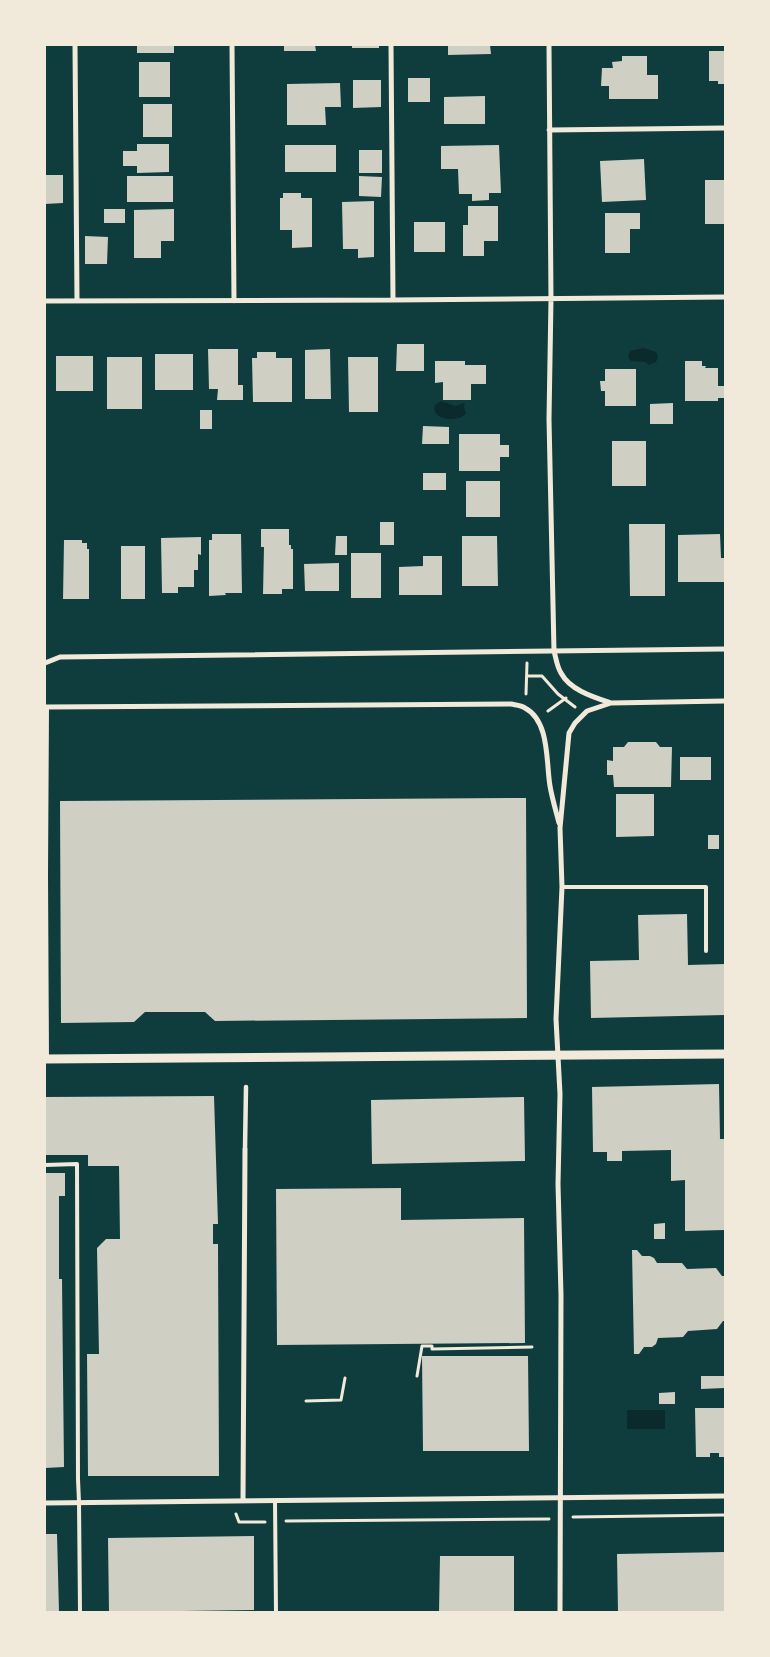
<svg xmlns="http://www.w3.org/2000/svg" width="770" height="1657" font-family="'Fira Sans',sans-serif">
	<rect width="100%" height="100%" fill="#0f3d3e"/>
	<path fill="#0a2a2b" d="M644,348l12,4 2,5 -2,5 -7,3 -3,-3 -15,-1 -3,-4 2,-6z
		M441,401l15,5 7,-3 2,1 -1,3 2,7c-8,8 -36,7 -31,-9z
		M627,1410h38v19h-38z"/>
	<path fill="#cfcfc3" d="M137,45h37v8h-37z
		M284,45h31l1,6h-32z
		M352,45h27v3h-27z
		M448,45h42l1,9 -43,1z
		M709,51h16v33h-7v-3h-9z
		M622,56h25v19h11v24h-49v-13h-8l1,-18h11l-1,-6 10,-1z
		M139,62h31v35h-31z
		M408,78h22v24h-22z
		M353,80h28v27l-28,1z
		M340,83l1,24h-16l1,18h-39v-41z
		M485,96v28h-41v-27z
		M143,104h29v33h-29z
		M137,144h32v28l-32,1v-7h-14v-15h14z
		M285,145h51v27h-51z
		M499,145l2,48h-12v7l-17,1v-7h-13l-1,-25h-17v-23z
		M359,150h23v23h-23z
		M644,159l2,41 -44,2 -2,-41z
		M45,175h18v28l-18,1z
		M127,176h46v26h-46z
		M359,176l23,1 -1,20 -22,-1z
		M705,180h20v44h-20z
		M283,193h18v5h11v49l-20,1v-18h-12v-32h3z
		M374,201v56l-16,1v-9h-15l-1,-47z
		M468,206h30v35h-14v15h-21v-31h5z
		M104,209h21v14h-21z
		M174,209v32h-13v17h-27v-48z
		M605,213h35v16h-10v24h-25z
		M414,222h31v30h-31z
		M85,236l23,1 -1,27h-22z
		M397,344h27v27h-28z
		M208,349h30v36h5v15h-26l1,-11h-9z
		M330,349l1,50h-26v-49z
		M257,352h19v6h16v44h-39l-1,-44h5z
		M155,354h38v36h-38z
		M56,356h37v35h-37z
		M107,357h35v52h-35z
		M348,357h30v55h-29z
		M435,361h30v4h21v19h-15v16h-28v-18l-8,1z
		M685,361h17v5h4l-1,2h13v18h7v12h-7v3h-33z
		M605,369h31v37h-31v-15h-4l-1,-10h5z
		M673,403v21h-23v-20z
		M200,410h12v19h-12z
		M423,426l26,1v17h-27z
		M459,434h41v11h9v12h-9v14h-41z
		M612,441h34v45h-34z
		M423,473h23v17h-23z
		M466,481h34v36h-34z
		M380,522h14v23h-14z
		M629,524h36v72h-35z
		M261,529h28v16h2v4h2v40h-11v5h-19l1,-47h-3z
		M212,534h29l1,59h-17l1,2 -17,1v-56h3z
		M720,534l1,24h4v24h-47v-47z
		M336,536h11v19h-12z
		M462,536h35l1,50h-36z
		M201,537v18l-3,-1v16h-4v17h-16v6h-16l-1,-55z
		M64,540h18v3h5v6h2v50h-26z
		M121,546h24v53h-24z
		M351,553h30v45h-30z
		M423,556h19v39h-43v-28l24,-1z
		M339,563v28h-34l-1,-27z
		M628,742h28l4,5h12l-1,40h-57l-1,-12h-6v-15l6,1v-14h11z
		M680,757h31v23h-31z
		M616,794h38v42l-38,1z
		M526,798l1,220 -312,3 -10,-9h-60l-11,10 -73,1 -1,-222z
		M708,835h11v14h-11z
		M687,914l1,51 37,-1v51l-134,3 -1,-57 49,-1 -1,-45z
		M719,1084l1,55h5v91l-40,1v-51l-14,1v-31l-49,1v10h-15v-9h-14l-1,-65z
		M214,1096l4,128h-5v20h5l1,232h-131l-1,-122h12l-2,-106 9,-9h14l-1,-73h-31v-11h-43v-58z
		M524,1097l1,64 -153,3 -1,-64z
		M45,1173h20v23h-6v83h3l2,188 -19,1z
		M401,1188v32l123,-2 1,125 -248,2 -1,-156z
		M665,1223v16h-11v-15z
		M632,1250h5l5,6h8l4,2 3,5h25l5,6 29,-1 6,8h3v45h-2l-6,8 -29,2 -5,6 -25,1 -2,6 -4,3h-8l-5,7h-5z
		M422,1356h106l1,95h-106z
		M701,1376h24v12l-24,1z
		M675,1392v12h-16v-11z
		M695,1408h30v49h-6v-4h-9v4h-14z
		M45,1534h12l2,78h-14z
		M254,1536v74l-145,2 -1,-74z
		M725,1552v60h-107l-1,-58z
		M440,1556h74v56h-75z"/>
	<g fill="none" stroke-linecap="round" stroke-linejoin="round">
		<path stroke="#f1e9da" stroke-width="3" d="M527,676h15l16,18 17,13
			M526,694l1,-31
			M548,711l18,-13
			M417,1376l5,-30h10v3l100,-2
			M306,1401l35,-1 4,-22
			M236,1514l3,8h26
			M573,1517l152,-2
			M286,1521l263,-2"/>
		<path stroke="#f1e9da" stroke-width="4" d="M562,887h144v64
			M47,1059l-1,-184 1,-168
			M45,1165l32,-1 1,315 1,23 1,110
			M275,1501l1,111"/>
		<path stroke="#f1e9da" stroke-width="4.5" d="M245,1149l1,-62"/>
		<path stroke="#f1e9da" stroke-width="5" d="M75,45l2,255
			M232,45l2,256
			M391,45l2,255
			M549,45l2,254 -2,120 5,232c2,7 3,16 7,22 9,17 32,24 50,30
			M549,130l176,-2
			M45,301l348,-1 332,-3
			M45,663l15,-6 665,-8
			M45,707l466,-3c4,1 10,1 14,4 25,13 21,55 25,78 2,12 6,25 9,37
			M243,1500l2,-351
			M45,1503l680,-7
			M560,1612l1,-317 -3,-111 2,-90 -4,-75 6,-132 -2,-59 9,-95 6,-10 12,-12 24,-8 114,-2"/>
		<path stroke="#f1e9da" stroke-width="9" d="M45,1059l680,-5"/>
	</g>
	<rect width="770" height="1657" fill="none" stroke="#f1e9da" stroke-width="92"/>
</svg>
